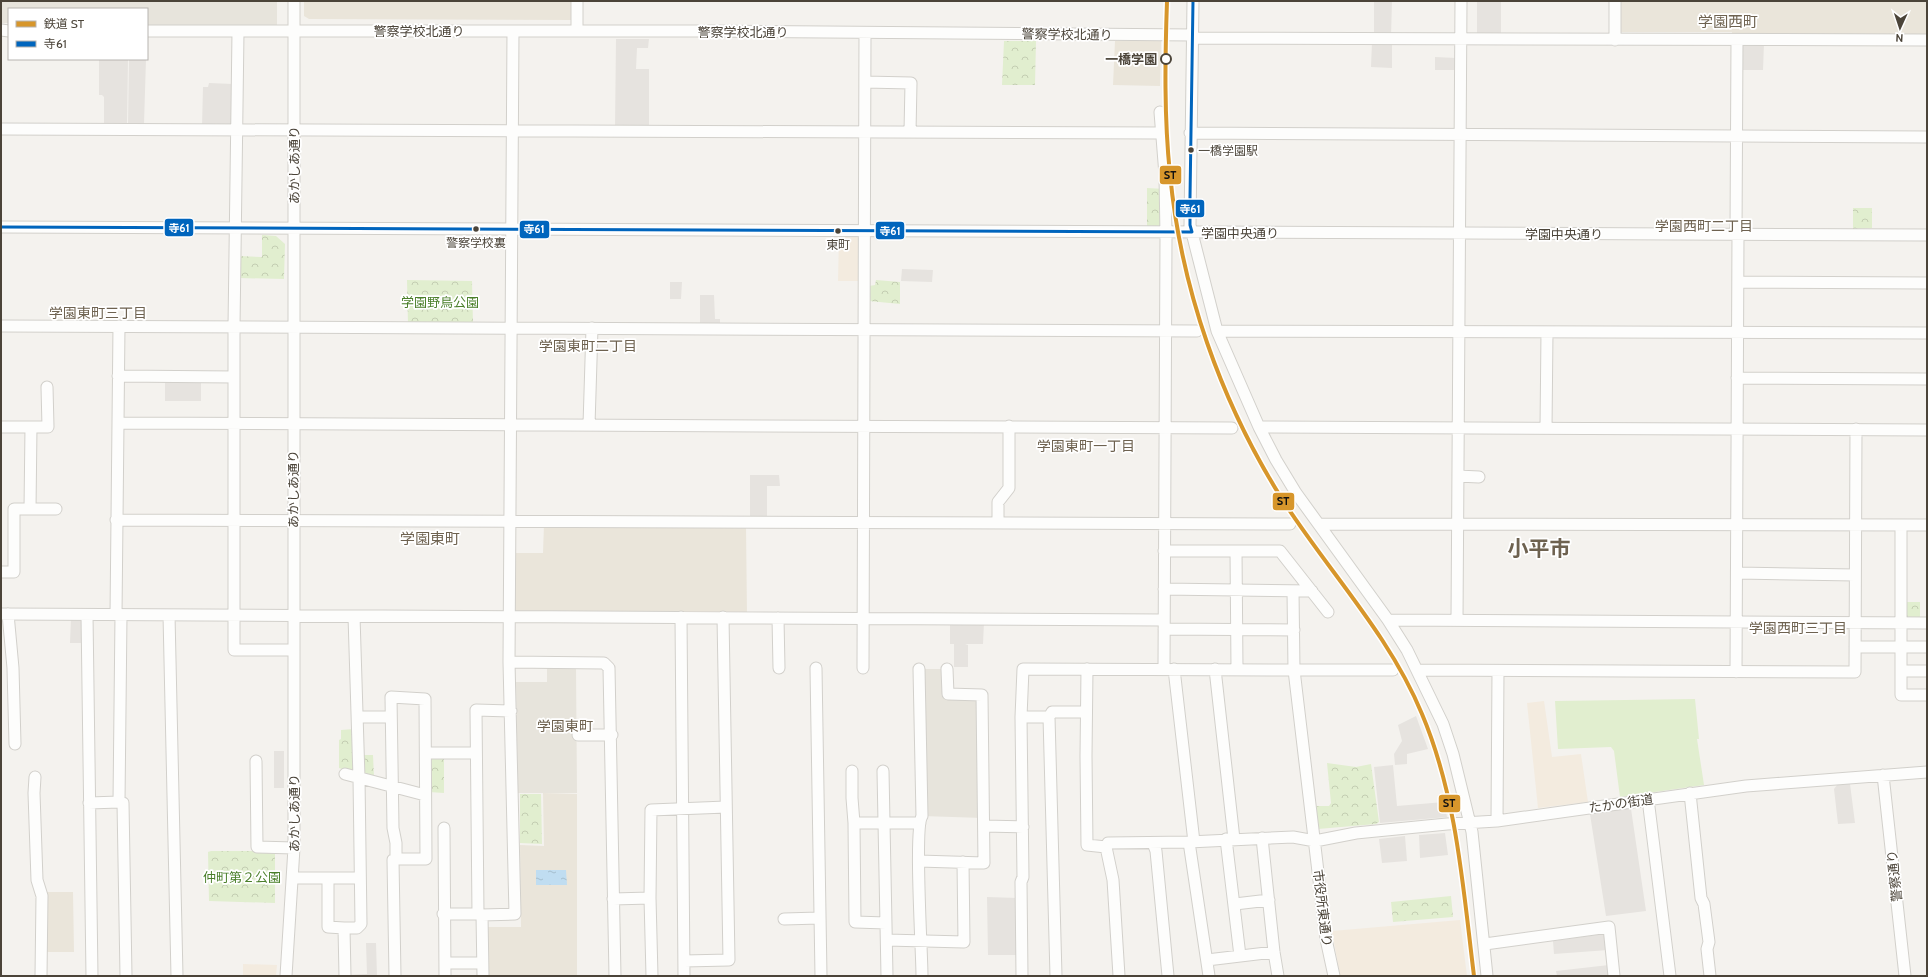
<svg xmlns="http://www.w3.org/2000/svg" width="1928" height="977" font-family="Cabin,'Noto Sans JP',sans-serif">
	<defs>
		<pattern id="forest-crowns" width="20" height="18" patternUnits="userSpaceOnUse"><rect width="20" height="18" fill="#e1eecf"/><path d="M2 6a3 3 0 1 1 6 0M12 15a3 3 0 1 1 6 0" fill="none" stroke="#c3cdb2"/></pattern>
		<pattern id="water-ripples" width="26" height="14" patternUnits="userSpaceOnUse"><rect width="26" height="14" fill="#c0ddf1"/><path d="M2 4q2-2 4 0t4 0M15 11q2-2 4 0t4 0" fill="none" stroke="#a6bfcf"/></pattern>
	</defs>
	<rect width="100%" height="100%" fill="#f4f2ee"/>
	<path fill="#e7e4dc" d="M1,1h276v26l-130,-2v-16h-138v14h-8z
		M547,667h29l1,126h-59l-2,-111h31z
		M919,669h28l1,25 34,1 1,123 -61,-2z"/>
	<path fill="#f3ebdf" d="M839,237h22v44h-23z
		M1544,701l8,56 29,-3 7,48 -50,6 -11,-105z
		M1460,920l7,56h-127l-8,-45z
		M243,964l34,1 -1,11h-33z"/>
	<path fill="#eae5da" d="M304,1h269v19l-264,-1 -5,-3z
		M1621,1h306v35l-195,-1v-3h-112z
		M1115,41h46l-1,45 -47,-1z
		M544,524l202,2 1,89 -233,-2 1,-60h28z
		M543,793l34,1v182h-91v-49h35l-1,-82 24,1z
		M46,892h27l1,60h-29z"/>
	<path fill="#e1eecf" d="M1695,699l4,40h-2l7,46 -84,12 -6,-46 -3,-4 -53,2 -3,-48z"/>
	<path fill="url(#forest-crowns)" d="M1004,41h32l-1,44h-33z
		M1147,188l18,1v39h-18z
		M1853,208h19v20l-19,1z
		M262,235l14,1 9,8 -1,35 -46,-1 1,-22 23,1z
		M407,280l65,1 1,44h-65z
		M876,280l24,2v22l-31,-3v-15l6,-1z
		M1904,602h16v17h-16z
		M354,729l1,40 -3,3 -13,-4v-28l2,-1v-9z
		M361,755h12l1,22 -11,-2z
		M432,756h12v37l-15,-1 -1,-32z
		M1327,763l29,4 15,-3 8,58 -3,2 -58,5 -6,-23h17l2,-3z
		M520,794h21l1,50 -22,-1z
		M211,851h64v52l-66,-2 -1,-49z
		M1451,896l2,21 -60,5 -2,-20z"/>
	<path fill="#e6e3df" d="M1374,1h18l-1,35h-17z
		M1477,1h24v35h-24z
		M616,39h33l-1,9h-11l-1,21h13v60l-34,-1z
		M1372,42h20v26l-21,-1z
		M1743,43h21l-1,27h-20z
		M1435,57l21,1 -1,12h-20z
		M99,59h29l-1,67h-23v-29l-2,-2h-3z
		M129,59h17l-2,65 -16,1z
		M209,83l24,1v43h-31l1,-40h5z
		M902,269l31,1 -1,12 -31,-1z
		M670,282h12l-1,17h-11z
		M700,295h14l1,24h5v6h-20z
		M201,379v22h-36v-21z
		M750,475h29l1,11h-13v31h-17z
		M71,618l11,1 2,24h-14z
		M950,622h34l-1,22h-18l3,1v22h-14v-23h-4z
		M1416,716l12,33 -21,5v10l-12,1 -1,-11 8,-13 -4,-16z
		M274,751h10v37h-10z
		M1393,765l4,41 47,-4 3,15 -67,6 -6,-56z
		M1850,784l5,39 -17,1 -4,-35 3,-4z
		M1630,802l16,109 -40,5 -17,-108z
		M1445,833l3,22 -28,3 -1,-23z
		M1405,836l2,25 -25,2 -3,-24z
		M987,897l31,1 1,57h-31z
		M1604,934l4,16 -54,4 -1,-13z
		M366,943h10l1,33h-30v-1l20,-1z
		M1609,965l1,11h-53l-1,-5z"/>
	<path fill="url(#water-ripples)" d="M536,870h30l1,15h-31z"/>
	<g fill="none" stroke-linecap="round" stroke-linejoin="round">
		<defs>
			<path id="minor" d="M1193,1l-3,224 27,106 42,96 17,33 20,33 92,127 19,30 36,74 10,30 19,78 15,144
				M1,30l8,1
				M147,31h557l489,4
				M577,31v-30
				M238,32l-4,295v323h60
				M1194,38l733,2
				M1615,40v-39
				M865,82l46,1 -1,49
				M1160,112l5,63 1,62 -2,432
				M1,129l1160,4
				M1190,133l737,4
				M1,227l1926,8
				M1736,234l1,-194
				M1738,282l189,1
				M1,326l1196,5
				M1217,331l710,2
				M118,376l116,1
				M1737,378l190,1
				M118,423l1114,5
				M589,425l3,-97
				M1,427h47l-1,-40
				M1259,427l668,3
				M1546,428l1,-96
				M1458,476l21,1
				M30,509l1,-82
				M116,520l1174,4
				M998,523v-21l11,-14v-62
				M1319,524l608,1
				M1901,525v170h26
				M1164,551h116l48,61
				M1236,551l1,118
				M1,572h13v-63h42
				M1737,573l118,2
				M1164,589l148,2
				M1293,591l1,79h99
				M1,614l1163,6
				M8,614l5,54 2,76
				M87,615l5,361
				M116,615l3,-289
				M121,615l-2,187 4,1 3,173
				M169,615l8,361
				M681,617l3,359
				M778,618l1,50
				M1388,620l539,3
				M1457,620l4,-619
				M1164,629l130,1
				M1855,647h72
				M509,662l95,1 5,5 6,308
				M816,668l5,308
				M863,668l2,-635
				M919,669l3,147c-8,12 0,136 0,160
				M1087,669l-1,87 1,89 19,2 2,-4 81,-1 104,-5 22,4 41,-8 91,-9 50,-3 249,-35 181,-14
				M1174,669l20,173
				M1215,669l19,170
				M1417,670l438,2 1,-243
				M1901,671h26
				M1736,672l2,-438
				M358,717h33
				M1021,717h28l3,-5h34
				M1049,717l7,259
				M578,735h34
				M426,753h50
				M256,761l1,86 37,1
				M852,771v27l2,25h66
				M883,771l4,205
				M345,774l80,21
				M1883,775l22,201
				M35,777l-1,16 3,87 5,16 -1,80
				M1690,793l11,105 3,6 5,38 -2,7 3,27
				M1648,799l22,177
				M89,803l30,-1
				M1497,821l1,-150
				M854,823l1,99 31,1
				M984,826l39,1
				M444,828l1,148
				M1262,838l12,114 4,24
				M1226,839l14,117
				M1189,842l20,134
				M1153,843l3,8 12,125
				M1106,847l7,33 6,96
				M919,861l65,2 -2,-168 -34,-1 -1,-25
				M293,878h67
				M328,878v49l16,1
				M613,899l37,-1
				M1235,904l34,-4
				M443,914h35
				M482,915l-4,-1 -2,-204 35,1
				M784,919l35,-1
				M887,940l77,2 -1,-80
				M1485,944l124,-17 5,49
				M1207,960l67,-8
				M684,961l45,-1 -6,-343
				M445,963h37
				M286,976l8,-128v-847
				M345,976l-1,-48h13l4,-4 -2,-146 -5,-162
				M395,976l-2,-116 3,-1v-16l-3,-15 -2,-131 34,2 1,160h-30
				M483,976l-1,-61 33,-1 -6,-252 4,-631
				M652,976l-2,-78 1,-88 75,-3
				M1022,976l-1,-94 2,-5 -2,-160 2,-48 271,1 32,269 8,37"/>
		</defs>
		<use href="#minor" stroke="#d2d0cb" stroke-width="13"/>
		<use href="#minor" stroke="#fdfdfc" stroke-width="11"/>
		<defs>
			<path id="bus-1" d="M1,227l1191,5 -2,-7v-28l3,-196"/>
		</defs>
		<use href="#bus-1" stroke="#fff" stroke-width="6"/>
		<use href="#bus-1" stroke="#0065bd" stroke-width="3"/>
		<defs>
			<path id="rail-1" d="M1167,1c-2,58 -3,116 3,173 11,115 51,228 112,325 46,72 107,135 140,215 35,83 41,174 52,262"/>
		</defs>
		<use href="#rail-1" stroke="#fff" stroke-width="7"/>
		<use href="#rail-1" stroke="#d7962b" stroke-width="4"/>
	</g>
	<circle fill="#fff" stroke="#4b4439" stroke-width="2" cx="1166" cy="59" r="5"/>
	<g fill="#4b4439" stroke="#fff" stroke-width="1.5">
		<circle cx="1191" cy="150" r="3.5"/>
		<circle cx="476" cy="229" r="3.5"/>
		<circle cx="838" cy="231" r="3.5"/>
	</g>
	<g text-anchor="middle" stroke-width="3.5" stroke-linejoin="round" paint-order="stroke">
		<g font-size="12" fill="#4b4439" stroke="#fff">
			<text x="1198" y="155" text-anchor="start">一橋学園駅</text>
			<text x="476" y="247">警察学校裏</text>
			<text x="838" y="249">東町</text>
		</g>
		<g font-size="13" fill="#4b4439" stroke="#fff">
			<text x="419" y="36">警察学校北通り</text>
			<text x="743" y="37">警察学校北通り</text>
			<text transform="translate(1067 34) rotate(1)" y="5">警察学校北通り</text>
			<text transform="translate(294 165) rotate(-90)" y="5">あかしあ通り</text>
			<text x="1240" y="238">学園中央通り</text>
			<text x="1564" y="239">学園中央通り</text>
			<text transform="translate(293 489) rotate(-90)" y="5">あかしあ通り</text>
			<text transform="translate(1621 803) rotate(-8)" y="5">たかの街道</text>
			<text transform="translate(294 813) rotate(-90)" y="5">あかしあ通り</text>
			<text transform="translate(1894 876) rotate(-96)" y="5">警察通り</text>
			<text transform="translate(1323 908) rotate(83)" y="5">市役所東通り</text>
		</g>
		<g font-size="13" font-weight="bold" fill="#4b4439" stroke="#fff" text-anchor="end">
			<text x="1157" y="64">一橋学園</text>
		</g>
		<g font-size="13" fill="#4a7f2a" stroke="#fff">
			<text x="440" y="307">学園野鳥公園</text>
			<text x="242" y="882">仲町第２公園</text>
		</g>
		<g font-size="14" fill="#6e6250" stroke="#fff">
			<text x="1704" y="231">学園西町二丁目</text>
			<text x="98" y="318">学園東町三丁目</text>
			<text x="588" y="351">学園東町二丁目</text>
			<text x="1086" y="451">学園東町一丁目</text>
			<text x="1798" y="633">学園西町三丁目</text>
			<text x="565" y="731">学園東町</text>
		</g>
		<g font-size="15" fill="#6e6250" stroke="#fff">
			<text x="1728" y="27">学園西町</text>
			<text x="430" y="544">学園東町</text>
		</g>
		<g font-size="21" font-weight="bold" fill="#6e6250" stroke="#fff">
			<text x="1539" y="556">小平市</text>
		</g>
	</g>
	<g stroke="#fff" stroke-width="1.5">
		<rect x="1159" y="165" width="23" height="20" rx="4" fill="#d7962b"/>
		<rect x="1175" y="199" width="30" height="19" rx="4" fill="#0065bd"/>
		<rect x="164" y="218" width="30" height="19" rx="4" fill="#0065bd"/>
		<rect x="519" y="220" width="31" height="19" rx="4" fill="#0065bd"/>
		<rect x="875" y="221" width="30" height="19" rx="4" fill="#0065bd"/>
		<rect x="1272" y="492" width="23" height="19" rx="4" fill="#d7962b"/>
		<rect x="1438" y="794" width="23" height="19" rx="4" fill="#d7962b"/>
	</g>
	<g font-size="11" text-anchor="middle" font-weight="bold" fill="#fff">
		<text x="1190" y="213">寺61</text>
		<text x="179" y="232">寺61</text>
		<text x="534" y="233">寺61</text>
		<text x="890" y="235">寺61</text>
	</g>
	<g font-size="11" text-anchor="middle" font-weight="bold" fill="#111">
		<text x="1170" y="179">ST</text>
		<text x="1283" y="505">ST</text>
		<text x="1449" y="807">ST</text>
	</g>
	<rect width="1928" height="977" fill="none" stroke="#4b4439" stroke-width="4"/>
	<rect x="8" y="8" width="140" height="52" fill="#ffffff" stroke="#b7b4b0"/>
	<rect x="16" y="21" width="20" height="6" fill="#d7962b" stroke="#b7b4b0"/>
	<text x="44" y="28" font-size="12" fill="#4b4439">鉄道 ST</text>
	<rect x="16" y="41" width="20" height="6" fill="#0065bd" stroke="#b7b4b0"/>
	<text x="44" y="48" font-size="12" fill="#4b4439">寺61</text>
	<g transform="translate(1900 28) rotate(183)" stroke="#ffffff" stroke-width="3" paint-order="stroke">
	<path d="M0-3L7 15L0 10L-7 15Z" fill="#4b4439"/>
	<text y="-6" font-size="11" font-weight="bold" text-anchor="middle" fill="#4b4439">N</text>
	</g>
</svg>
